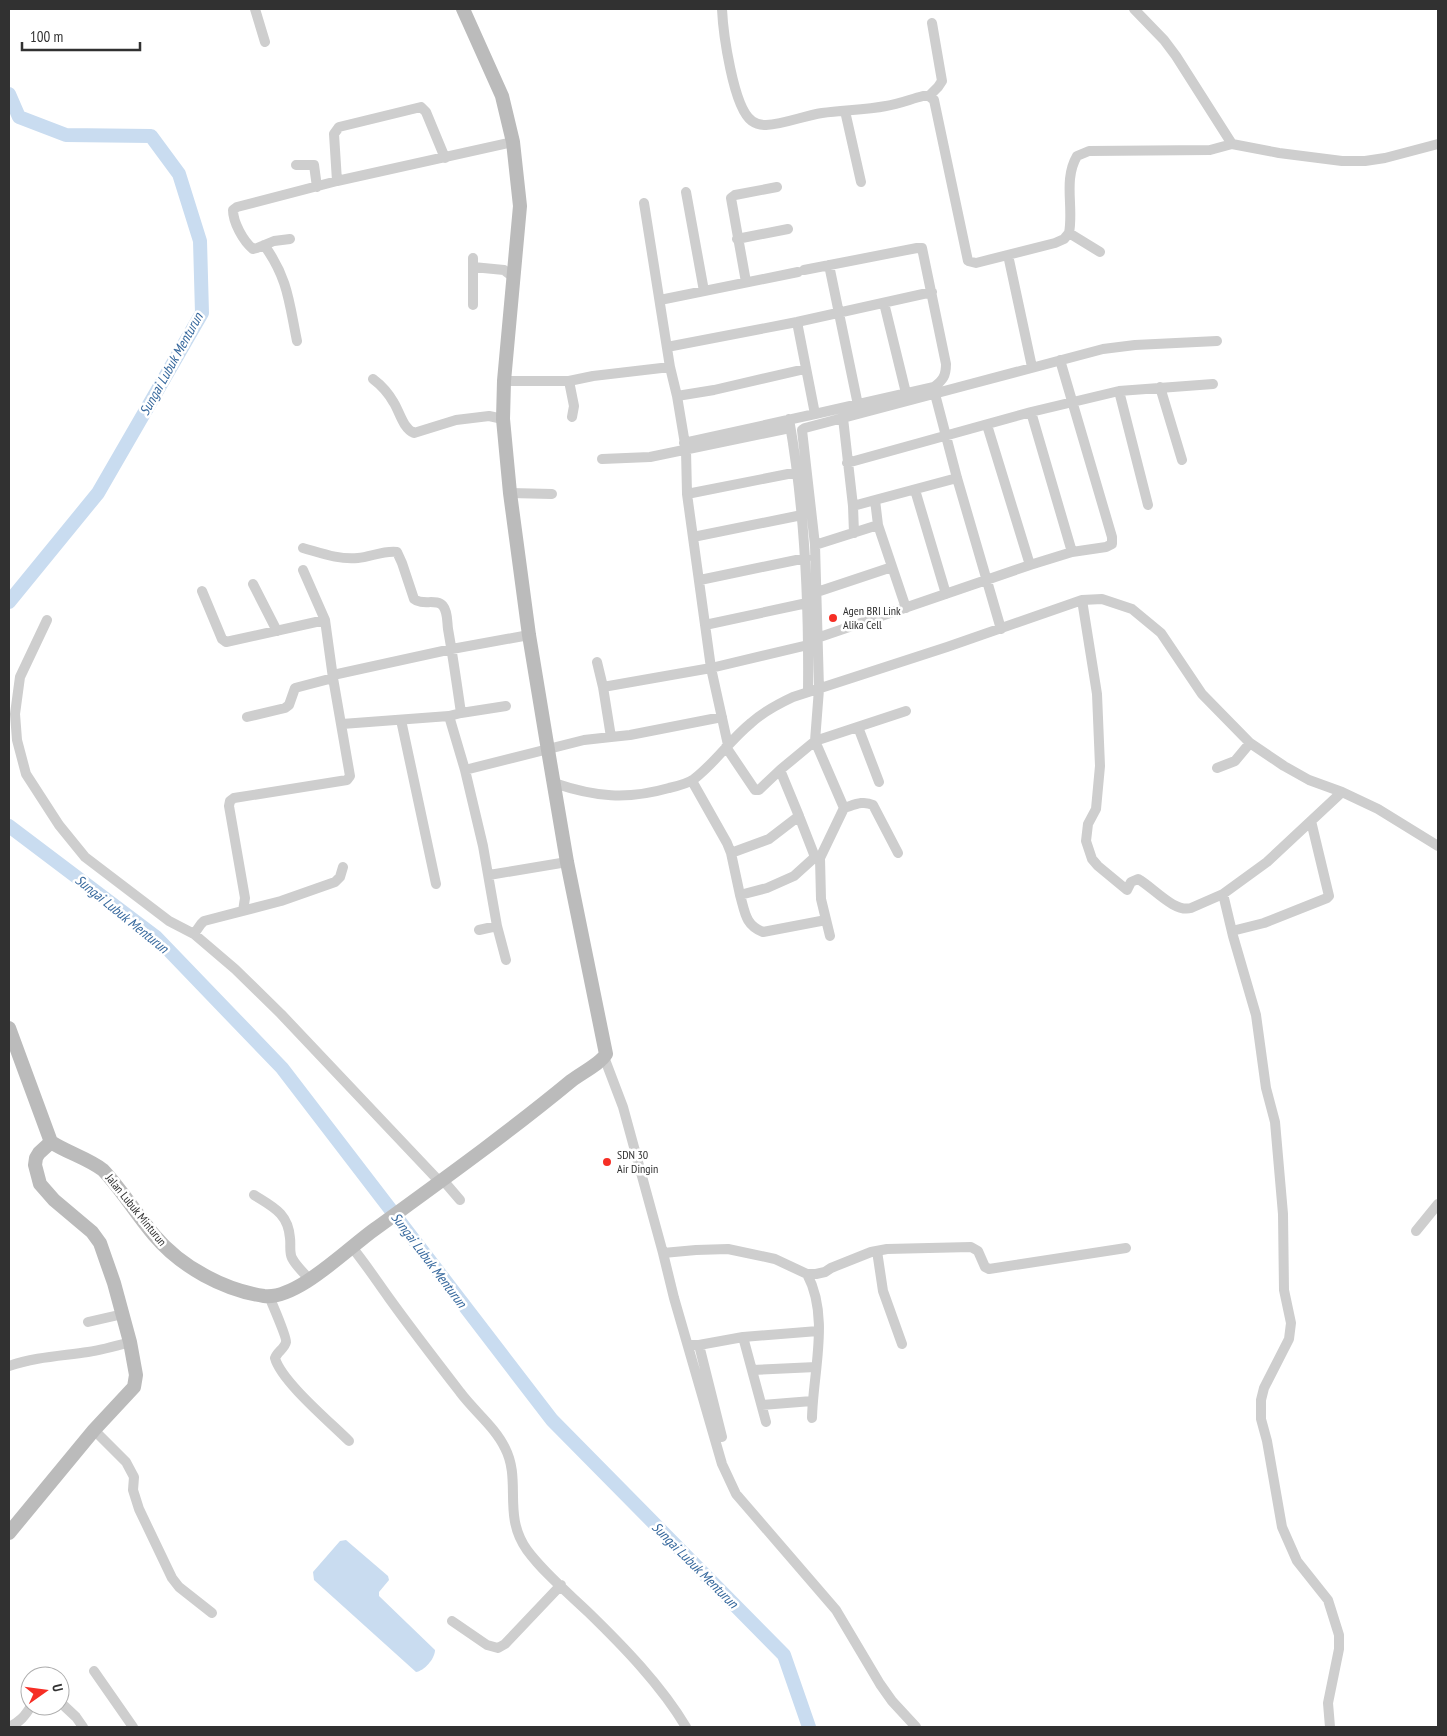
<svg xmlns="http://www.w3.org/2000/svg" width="1447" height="1736" font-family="'PT Sans Narrow',sans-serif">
	<rect width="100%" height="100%" fill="#fff"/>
	<path fill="#c9dcf0" d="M346,1540l42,36 1,4 -10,12v4l56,54c0,9 -11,21 -19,22l-102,-92 -1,-8 27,-31z"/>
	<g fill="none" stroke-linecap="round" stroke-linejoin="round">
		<path stroke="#c9dcf0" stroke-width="14" d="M9,94l10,23 47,18 85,1 28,38 21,67 2,72 -104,180 -89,109
			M9,826l147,111 126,131 270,352 232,235 25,72"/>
		<path stroke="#cecece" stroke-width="10" d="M255,9l10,33
			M722,9c1,22 11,99 30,112 4,3 9,4 14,4 19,-1 37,-9 56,-12 21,-3 43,-3 64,-7 13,-2 25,-7 37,-10h6l5,4 34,161 8,2 79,-20 9,-4 5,-6 31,19
			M1134,9l30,31 12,16 56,88
			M929,96l9,-9 4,-6 -10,-58
			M845,111l16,71
			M445,158l-19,-46 -5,-5 -82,20 -5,7 3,47 176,-39
			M296,165h18l3,22
			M686,192l18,99
			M644,203l26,164
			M1069,233c5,-26 -6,-53 8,-77l12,-5 121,-1 22,-6 47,9 63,8h23l20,-3 53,-14
			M290,239l-16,2 -17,7 -4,1c-10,-8 -20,-27 -20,-39l4,-3 100,-26
			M737,239l51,-10
			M264,245c24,33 25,57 33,96
			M1008,255l24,112
			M829,265l29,140
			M473,267l31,3 9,7
			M804,270l113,-22h5l24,116c0,12 -3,16 -12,23l-119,27
			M746,282l-15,-84 4,-3 42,-8
			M660,300l138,-28
			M884,303l22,90
			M473,305v-47
			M667,347l130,-25 135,-30
			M373,379c8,6 16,15 21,24 6,10 9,25 20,30l42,-13 33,-4 14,3
			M504,381h65l24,-5 77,-9 7,29 9,54 1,44 24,174 17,77
			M569,381l5,25 -2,11
			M1160,387l22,73
			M1119,391l29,114
			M935,394l22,84 44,151
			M677,396l37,-6 91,-21
			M1031,412l41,140
			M843,418l10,88 22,-6 3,25 28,83
			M789,419c16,90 20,181 19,273
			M987,425l43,140
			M684,443l131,-29 -18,-92
			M602,459l48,-2 140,-29
			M847,463l184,-51 88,-21 94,-7
			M915,490l31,104
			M510,493l42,1
			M687,494l111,-22
			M875,500l82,-22
			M853,506l1,27
			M693,537l109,-22
			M815,545l63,-20
			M303,548c18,5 36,12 55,10 12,-1 27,-8 39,-6l5,11 12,36c8,7 23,-1 29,7 5,6 4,16 5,23 5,28 9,56 13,84l-12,3 16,54 119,-30 27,-3
			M303,570l22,50 8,58
			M700,580l106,-22
			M253,584l24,47
			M202,591l20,48 4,3 99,-22
			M817,592l75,-25
			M1082,600l15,94 3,72 -4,43 -8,15 -2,17 6,18 6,7 29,24 4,-8 7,-3c15,8 36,34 53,29l32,-14 44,-32 75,-70
			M47,620l-27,57 -5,37 2,26 9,34 33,51 26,32 84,64 25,13 41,35 46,45 158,167
			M705,625l102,-22
			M817,638l213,-73 42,-13 34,-5 6,-3v-7l-52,-177
			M597,662l6,25
			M333,675l119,-26 77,-14
			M461,713l45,-7
			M722,717l-92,18 -19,2 -8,-50 108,-19 97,-23
			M401,720l35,164
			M342,724l107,-8
			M858,727l21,55
			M726,747l29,43h4l21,-20
			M1217,768l18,-7 15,-18
			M465,770l18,76 14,80 9,34
			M692,781l35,62 4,10 38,-14 30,-23 -19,-46 35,-29 91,-30
			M554,783c41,14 73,17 115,5 9,-2 18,-4 25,-9 21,-16 36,-39 57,-56 12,-11 27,-19 42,-26l154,-50 135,-47 20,-1 30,10 29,24 41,61 48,49 34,23 25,14 33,12 36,17 60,37
			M844,808c10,-3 19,-8 29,-3l25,48
			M799,816l16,41 5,1
			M731,853l9,42 27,-7 27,-12 21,-19
			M489,875l78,-13
			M1223,894l10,42 23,79 10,73 9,34 8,92 1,76 7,33 -2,16 -25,49 -3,12v19l6,22 15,86 15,34 31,39 11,35v14l-11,54 2,24
			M740,895c5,17 5,30 23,37l63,-12
			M243,911l2,-13 -16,-92 1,-5 4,-3 113,-18 3,-4 -17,-98 -38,10 -6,17 -4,3 -38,9
			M479,930l18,-4
			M1232,931l32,-8 63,-25 2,-2 -18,-75
			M194,934l7,-10 3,-3 77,-20 54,-19 5,-5 3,-10
			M830,936l-9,-37 -1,-41 24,-50 -29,-67 4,-52 -4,-144 -13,-115 3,-2 298,-79 32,-4 82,-4
			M604,1057l19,50 40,146 11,45 48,166 14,30 100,116 44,74 12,17 24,26
			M442,1179l18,21
			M254,1195c19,12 34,18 36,43 1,7 -1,14 2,20 4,8 12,15 18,22
			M1416,1231l22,-27
			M351,1246c14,17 25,34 38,52 23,32 47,63 71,94 14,19 35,35 45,56 17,33 -3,67 22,102 17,23 40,42 61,62 35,34 73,73 98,115
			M877,1251l6,40 19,53
			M663,1253l33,-3 32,-1 47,10 32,15h9l9,-2 6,-4 40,-16 16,-3 84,-2 7,4 7,16 4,2 137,-21
			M807,1274c23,43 6,97 5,144
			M269,1296c3,8 18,41 17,46 -1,6 -9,10 -11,16 6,23 55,64 74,83
			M88,1322l35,-8
			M743,1337l23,85
			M688,1345h11l44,-8 75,-6
			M699,1345l23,92
			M9,1366c26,-9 52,-10 79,-14 14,-2 28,-6 42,-10
			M752,1370l64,-3
			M762,1405l50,-4
			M94,1430l32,32 8,15 -1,13 6,19 33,69 7,9 33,26
			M452,1621l35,24 11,3 7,-4 56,-59
			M94,1671l39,56
			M60,1702l16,15 7,10
			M9,1727c11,-5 16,-11 22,-21"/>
		<path stroke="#bbb" stroke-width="14" d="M9,1028l42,114c17,11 36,16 52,28 19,20 33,44 51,65 27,32 70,55 110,61 33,4 84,-48 111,-67 66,-48 133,-96 196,-148 10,-8 29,-17 35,-27l-39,-192 -19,-112 -19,-115 -19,-142 -7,-74 1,-38 16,-175 -7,-64 -11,-46 -39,-87
			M9,1533l85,-103 40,-43 2,-12 -6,-33 -16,-59 -14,-40 -8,-11 -38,-32 -14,-16 -5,-19 1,-7 3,-5 12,-11"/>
	</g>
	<g fill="#f62e25" stroke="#fff" stroke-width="2">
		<circle cx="833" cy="618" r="5"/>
		<circle cx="607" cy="1162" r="5"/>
	</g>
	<g text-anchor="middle" stroke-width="5" stroke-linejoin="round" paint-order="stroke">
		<g font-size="12" fill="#313131" stroke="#fff" text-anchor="start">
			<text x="843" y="615">Agen BRI Link<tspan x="843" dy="14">Alika Cell</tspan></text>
			<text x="617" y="1159">SDN 30<tspan x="617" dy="14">Air Dingin</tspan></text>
		</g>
		<g font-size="12" fill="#313131" stroke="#fff">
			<text transform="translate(136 1210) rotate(51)" y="4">Jalan Lubuk Minturun</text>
		</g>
		<g font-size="14" font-style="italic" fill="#36689d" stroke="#fff">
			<text transform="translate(171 364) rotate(-61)" y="5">Sungai Lubuk Menturun</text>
			<text transform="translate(122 914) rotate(39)" y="5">Sungai Lubuk Menturun</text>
			<text transform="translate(429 1260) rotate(53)" y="5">Sungai Lubuk Menturun</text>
			<text transform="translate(695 1565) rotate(45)" y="5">Sungai Lubuk Menturun</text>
		</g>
	</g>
	<rect width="1447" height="1736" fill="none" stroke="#313131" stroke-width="20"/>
	<g transform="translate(45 1691) rotate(76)"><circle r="24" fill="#ffffff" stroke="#adadad"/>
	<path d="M0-4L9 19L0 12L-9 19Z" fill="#f62e25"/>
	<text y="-8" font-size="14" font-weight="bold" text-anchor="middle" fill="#313131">U</text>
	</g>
	<path d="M22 42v8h118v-8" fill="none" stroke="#313131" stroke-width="2.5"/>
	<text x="30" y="42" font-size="15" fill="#313131" stroke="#ffffff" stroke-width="4" paint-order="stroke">100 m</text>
</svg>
